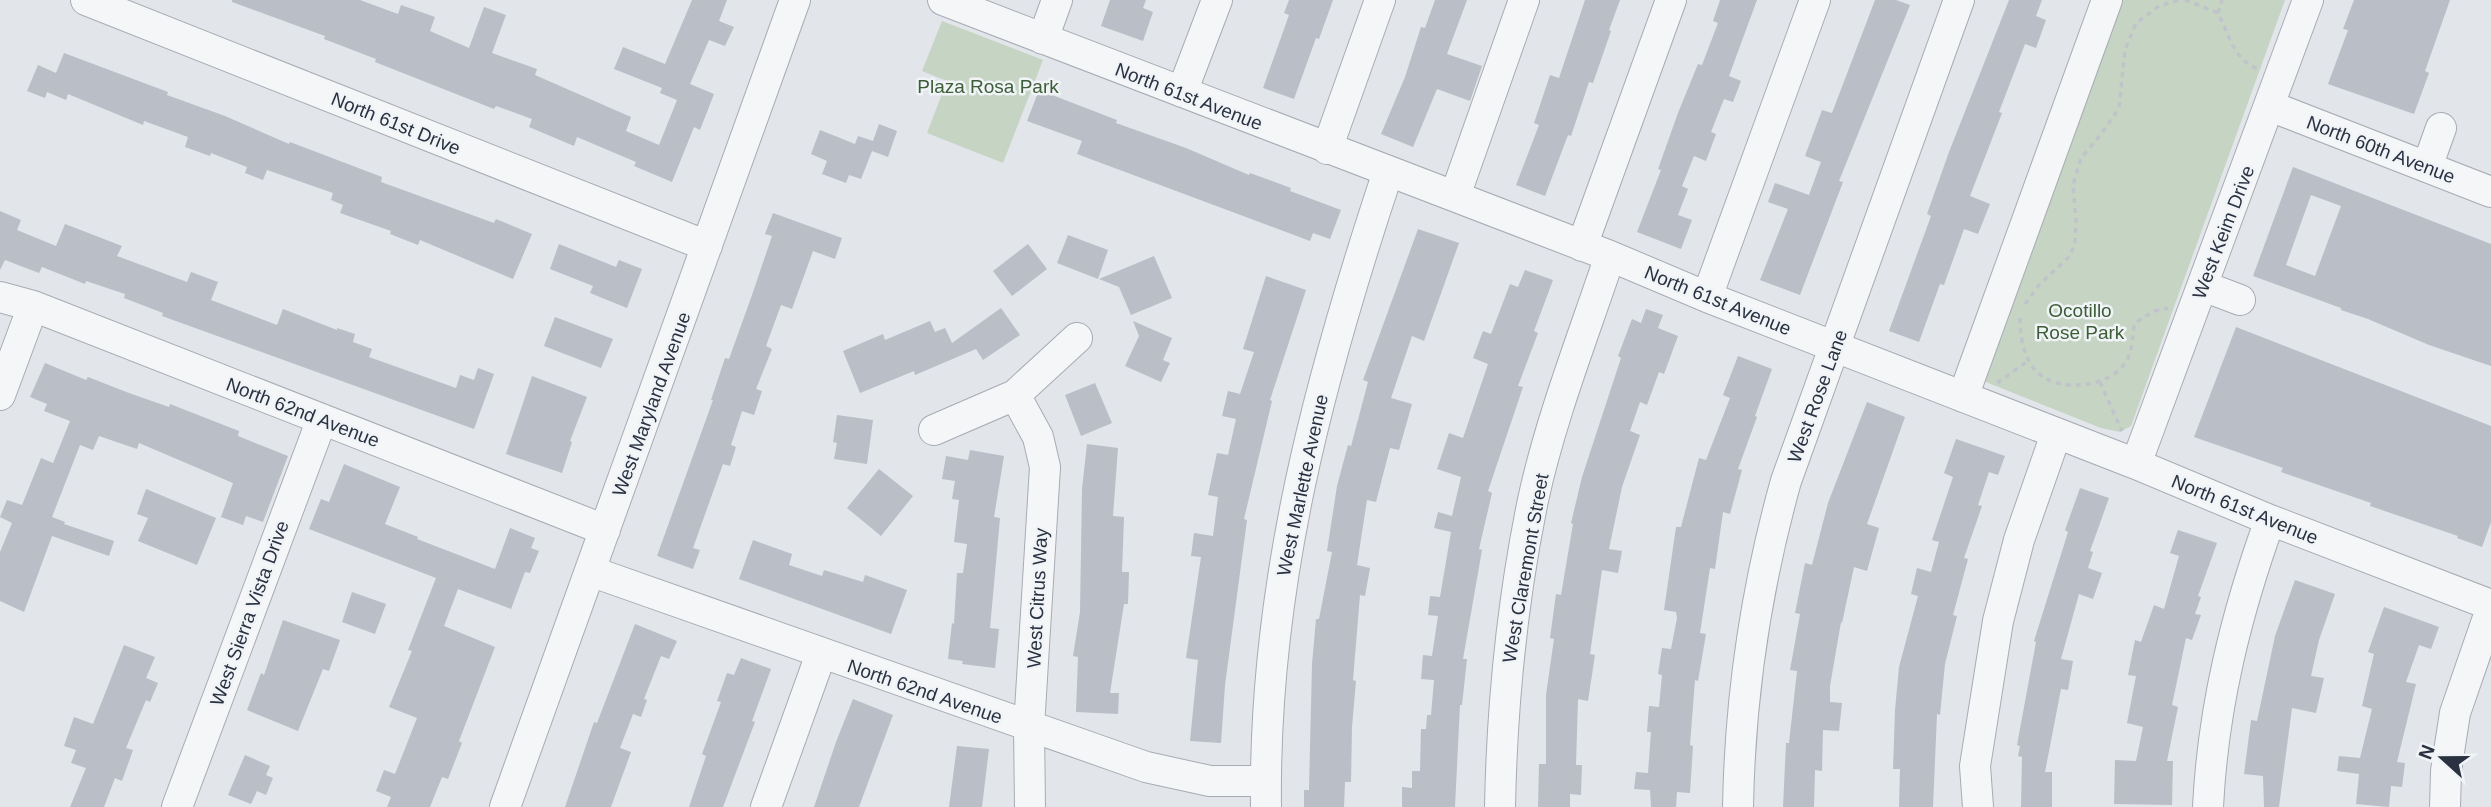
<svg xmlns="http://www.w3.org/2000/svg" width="2491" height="807" font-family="Arial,sans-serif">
	<rect width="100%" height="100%" fill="#e2e5ea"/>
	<path fill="#c6d4c3" d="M2107,0h178l-154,426 -11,6 -19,-4 -130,-52z
		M942,21l101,39 -40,103 -76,-30 20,-52 -25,-10z"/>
	<path fill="#b9bec7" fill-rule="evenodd" d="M232,0h128l38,14 3,-9 34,12 -5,14 39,17 15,-41 22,8 -14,38 45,16 -2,6 96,42 -5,14 33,14 18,-45 -17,-7 2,-5 -48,-19 9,-22 42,17 27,-64h35l-8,21 15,6 -9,19 -16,-6 -19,44 24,10 -14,36 -6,-3 -22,55 -38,-16 2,-4 -59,-25 -3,9 -45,-19 3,-8 -36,-13 -2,3 -119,-47 1,-3 -52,-20 1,-3 -93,-34z
		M1110,0h36l-3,8 10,4 -10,29 -42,-15z
		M1289,0h44l-14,39 -3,-1 -22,61 -31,-11 26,-73 -5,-2z
		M1435,0h32l-20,54 35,12 -12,35 -33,-12 -24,58 -32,-13 24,-57 16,-50 4,1z
		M1585,0h35l-11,30 2,1 -18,52 -4,-1 -18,54 -3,-1 -23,61 -29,-11 23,-60 -5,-2 16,-48 9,3z
		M1720,0h37l-28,76 12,5 -8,21 -9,-3 -13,33 5,2 -10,27 -12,-5 -12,30 6,3 -10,26 14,5 -11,29 -44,-17 24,-62 -3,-1 20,-56 20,-49 4,1 16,-42 -5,-2z
		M1875,0h21l14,5 -71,176 4,1 -43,113 -40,-15 28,-71 -20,-7 7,-19 34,12 12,-33 -16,-6 17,-46 10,3z
		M2009,0h33l-6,16 10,4 -10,28 -11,-4 -26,68 3,1 -32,83 20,8 -12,30 -14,-5 -20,56 -4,-1 -21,58 -30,-11 42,-115 -4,-2 22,-62z
		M2354,0h96l-25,71 4,2 -15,41 -86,-30 20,-54 -5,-1z
		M64,53l104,39 -1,3 58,21 64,28 1,-2 92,35 -1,5 113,41 2,-4 36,15 -19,45 -93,-39 -2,5 -28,-11 1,-3 -51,-18 3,-8 -12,-5 2,-7 -66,-23 -4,10 -18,-7 2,-6 -36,-14 -1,3 -25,-9 3,-10 -44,-16 -1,4 -75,-31 -2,6 -19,-8 -2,6 -18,-7 11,-26 18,8z
		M1039,90l78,30 -1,3 70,25 63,27 1,-2 41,15 -1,3 51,19 -11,29 -17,-6 -3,8 -233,-87 5,-13 -55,-20z
		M879,124l18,7 -9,26 -16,-6 -11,28 -12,-4 -3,8 -24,-9 5,-13 -16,-7 9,-24 35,14 3,-8 15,5z
		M2293,167l198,77v122l-62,-21 -61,-26 -27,-9v-2l-88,-32zM2311,195l30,11 -26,70 -29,-11z
		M0,211l21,9 -4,10 39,16 9,-22 57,22 -5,10 70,26 4,-10 27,10 -7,18 66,25 6,-16 54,21v-2l18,6 -2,8 19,7 -3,8 87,31 4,-13 14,5 4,-12 16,6 -20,55 -312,-113 1,-3 -39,-15 1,-4 -39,-13 -1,3 -43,-17 -3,6 -34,-13 -5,10z
		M773,213l69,25 -7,21 -22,-8 -21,58 -11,-4 -15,41 6,3 -16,40 6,2 -8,24 -12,-4 -11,34 5,2 -6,19 -7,-2 -30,84 7,2 -7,19 -36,-13 56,-156h-2l14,-42 4,1 23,-64 20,-59 -7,-2z
		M1418,229l41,14 -35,98 -12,-5 -21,62 21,6 -13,46 -9,-2 -14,54 -9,-2 -10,65 13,3 -5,28 -5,-1 -7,85 3,1 -4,46 -1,55h-6l-1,25h-40v-17h5l3,-126 4,-45h3l13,-67 -5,-1 10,-65 11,-41 3,1 17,-64 -5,-2z
		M1068,235l40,15 -10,29 -41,-16z
		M559,244l57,23 3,-7 23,9 -15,39 -37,-15 3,-7 -43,-17z
		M1028,244l19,25 -35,27 -19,-25z
		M1154,256l18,42 -41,17 -12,-28 -20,-8z
		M1525,270l28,10 -19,51 4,2 -20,53 5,1 -35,104 4,2 -13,56 3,1 -19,109h4l-5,46h-2l-5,102h-53v-20l10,1v-17h8l1,-42h5l1,-14h4l3,-35 -13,-1 2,-24 9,1 6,-40 -10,-1 2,-19 10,1 11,-65 -17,-4 4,-16 14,4 9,-39 -24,-8 12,-36 14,5 25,-74 -15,-6 10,-27 8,3 19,-50 8,3z
		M1266,276l40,14 -36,110 2,1 -28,118 3,1 -22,165 -4,58 -31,-2 8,-81 -12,-2 15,-101 -10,-1 3,-23 19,3 5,-39 -10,-2 9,-42 11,2 8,-36 -14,-3 6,-25 12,3 14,-42 -11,-3z
		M1001,308l19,27 -37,25 -7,-11 -61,26 -1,-4 -54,22 -17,-42 40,-17 2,6 45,-19 5,11 10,-4 7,15z
		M1646,309l17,6 -5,13 20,8 -14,38 -5,-2 -12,33 -7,-3 -10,29 10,4 -18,52 -13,62 13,2 -4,22 -16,-3 -12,84 5,1 -7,46 -10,-2 -2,66h6l-1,30 -11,-1v13h-32l1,-43h7v-69l8,-56 -4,-1 6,-44 5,1 12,-71 -2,-1 11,-46 39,-119 -3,-2 14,-37 9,4z
		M555,317l58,22 -12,29 -57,-22z
		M1133,321l39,17 -9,22 7,3 -9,19 -36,-16 14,-30z
		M2236,327l255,99v96l-9,25 -25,-9 1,-2 -88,-30 1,-3 -90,-31 2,-4 -89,-31z
		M1738,356l34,13 -17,47 2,1 -19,52 4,1 -12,44 -7,-2 -8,57 -5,-1 -10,65 6,1 -8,47 -3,-1 -5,65 3,1 -3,47 -13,-1 -1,15h-25l-1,-17 -16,-1 2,-17 12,1 3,-41h-4l2,-26 10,1 3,-32 -4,-1 4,-26 9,1 6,-31 -1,-6 -12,-2 12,-83h5l18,-69 7,2 24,-62 -7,-3z
		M45,363l41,17 2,-3 41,16 40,14 1,-3 69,27 -1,5 50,20 -25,66 -17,-6 -3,9 -22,-8 12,-34 -94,-40 -2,6 -38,-13 -6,14 -13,-5 -28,72 13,5 -1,2 50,17 -5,15 -57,-20 -28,76 -24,-11v-49l12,-29 -12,-6 7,-17 15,5 19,-47 12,5 17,-42 -26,-10 3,-7 -17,-7z
		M532,376l55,21 -17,44 2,1 -10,31 -56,-19z
		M1095,383l17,40 -31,13 -16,-41z
		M1867,402l38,15 -38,107 12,4 -12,43 -13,-4 -12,56 -1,-1 -11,64v16l12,1 -3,28 -16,-1 -1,41 -7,-1 -1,37h-31l3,-64h3l8,-72 -7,-1 10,-56 -5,-1 10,-50 7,2 16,-62z
		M837,415l36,5 -6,44 -33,-5 3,-16 -4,-1z
		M1956,439l49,17 -7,19 -9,-3 -11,33 4,1 -18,52 4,1 -15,56 4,1 -12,48 -5,51 -3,-1 -4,93h-34l1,-38h-7l2,-59 4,-43 19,-71 -7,-2 6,-26 14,4 8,-30 -7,-2 21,-63 -9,-4z
		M1087,444l31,4 -5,68 11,1 -2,55h7l-1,32h-4l-14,89h9l-1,21 -42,-2 2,-55 -5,-1 7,-44 2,-123z
		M970,450l34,6 -10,61 6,1 -10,110 9,1 -4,39 -33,-4 1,-3 -15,-2 4,-36 2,1 3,-51h6l4,-29 -13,-2 5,-42 -7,-1 3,-18 -13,-2 4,-23 22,4z
		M344,464l56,23 -15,37 33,13 -1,2 78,30 15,-41 25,10 -4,10 8,3 -9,22 -5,-1 -14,37 -53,-20 -14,37 51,21 -36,94 3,2 -14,36 -6,-2 -12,30h-43l4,-10 -15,-6 8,-21 11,4 22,-56 -28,-11 23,-56 -4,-1 28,-72 -127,-49 12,-30 8,3z
		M879,469l34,27 -32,40 -34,-28z
		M2080,488l29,10 -19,53 3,1 -5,16 14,5 -9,26 -14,-5 -18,65 12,2 -5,29 -7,-1 -16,83h7v35h-31l1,-50 -4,-1 2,-10 -3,-1 19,-103 -2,-1 34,-109 -3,-2z
		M146,489l70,29 -19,47 -59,-24 10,-23 -11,-4z
		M2178,530l39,13 -19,53 3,1 -6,17 6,1 -9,25 -6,-2 -14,67 6,2 -11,54h6l-1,44 -58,-1 1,-44 21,1 7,-34 -16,-4 9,-47 -8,-1 7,-35 6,2 13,-37 10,4 15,-53 -9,-3z
		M753,540l39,14 -3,11 33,11 2,-6 39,12 2,-7 42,15 -16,44 -152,-55z
		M2295,580l40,14 -16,46 -8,36 13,2 -8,35 -24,-5 -13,99h-15l-1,-31 -19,-2 7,-54 6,1 18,-85z
		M352,592l34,12 -11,30 -33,-12z
		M2384,607l55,20 -8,22 -12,-4 -13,37 10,2 -19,78 8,1 -3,24 -11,-1 -2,21 -33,-3 3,-30 -22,-3 2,-15 21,2 12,-49 -10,-3 12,-52 -6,-2z
		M283,620l57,20 -11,31 -6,-2 -25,62 -51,-21 14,-37 3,2z
		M635,624l42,17 -8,18 -8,-3 -17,43 3,1 -6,17 -8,-3 -13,34 11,4 -20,55h-46l29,-85 3,1z
		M124,645l31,12 -9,21 12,5 -8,19 -4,-2 -20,48 7,2 -11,31 -7,-3 -11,29h-34l16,-39 -15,-5 5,-13 -12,-4 10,-29 19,7z
		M741,658l30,11 -19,52 3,1 -32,85h-34l17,-51 -4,-2 19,-52 -4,-1 10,-28 7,2z
		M853,699l40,16 -34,92h-45l22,-65z
		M957,746l32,3 -7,58h-33z
		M245,755l25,11 -4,9 7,3 -7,17 -9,-4 -6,13 -23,-9z"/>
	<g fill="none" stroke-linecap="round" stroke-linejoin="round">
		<defs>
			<path id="minor" d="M86,0l621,246
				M943,0l667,256 97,41 429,167 134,56 221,85
				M1043,39l14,-39
				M1182,92l35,-92
				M2270,106l221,86
				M1327,149l53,-149
				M2427,167l14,-39
				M1455,196l69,-196
				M1582,246l89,-246
				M2203,286l37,14
				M0,297l33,9 572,224
				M1707,297l108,-297
				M0,395l33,-89
				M1015,395l23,42 7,30 -16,260 1,80
				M1963,397l144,-397
				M934,430l81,-35 62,-57
				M2136,464l172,-464
				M590,571l556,196 64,14h56
				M177,807l145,-388
				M505,807l290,-807
				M766,807l55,-153
				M1266,807c-3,-220 53,-428 122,-635
				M1500,807c2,-103 12,-205 33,-307 18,-83 50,-163 77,-244
				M1738,807c2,-111 18,-219 48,-326l173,-481
				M1978,807l-3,-41 23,-145 21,-81 37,-106
				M2208,807c5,-100 28,-193 62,-287
				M2445,807l1,-36 9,-58 36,-104"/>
		</defs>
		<use href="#minor" stroke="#a7acb4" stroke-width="32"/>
		<path stroke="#c0c3c9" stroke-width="3.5" stroke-dasharray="5 5" stroke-linecap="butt" d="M2185,0l33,13c11,22 16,47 40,56
			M2218,13l4,-13
			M2025,304l14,-19 31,-29 5,-14 1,-21 -3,-36 8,-27 21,-25 17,-25 6,-58 11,-27 23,-17 20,-6
			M2020,318c0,46 20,73 68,66 11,-2 25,-7 33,-16 13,-13 10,-29 14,-45l19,-12 14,-3
			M2100,382l22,49
			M1997,383l31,-22"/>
		<use href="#minor" stroke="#f5f6f8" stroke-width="30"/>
	</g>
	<g text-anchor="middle" stroke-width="5" stroke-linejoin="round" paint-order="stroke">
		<g font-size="19" fill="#3d5d38" stroke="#f1f4f7">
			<text x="988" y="93">Plaza Rosa Park</text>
			<text x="2080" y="317">Ocotillo<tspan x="2080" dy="22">Rose Park</tspan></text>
		</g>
		<g font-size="19" fill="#2a3242" stroke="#f1f4f7">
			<text transform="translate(1189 96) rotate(21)" y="7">North 61st Avenue</text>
			<text transform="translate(396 123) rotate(22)" y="7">North 61st Drive</text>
			<text transform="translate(2381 149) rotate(21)" y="7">North 60th Avenue</text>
			<text transform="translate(2223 232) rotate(-69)" y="7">West Keim Drive</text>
			<text transform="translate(1718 300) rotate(22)" y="7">North 61st Avenue</text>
			<text transform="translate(1817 396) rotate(-70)" y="7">West Rose Lane</text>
			<text transform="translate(651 404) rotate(-70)" y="7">West Maryland Avenue</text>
			<text transform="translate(303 412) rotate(21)" y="7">North 62nd Avenue</text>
			<text transform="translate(1302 485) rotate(-78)" y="7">West Marlette Avenue</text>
			<text transform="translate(2245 509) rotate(22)" y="7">North 61st Avenue</text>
			<text transform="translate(1525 568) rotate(-80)" y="7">West Claremont Street</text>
			<text transform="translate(1037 598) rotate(-87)" y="7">West Citrus Way</text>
			<text transform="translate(249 613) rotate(-70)" y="7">West Sierra Vista Drive</text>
			<text transform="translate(925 691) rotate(19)" y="7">North 62nd Avenue</text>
		</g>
	</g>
	<g transform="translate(2442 758) rotate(291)" stroke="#f1f4f7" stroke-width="5" paint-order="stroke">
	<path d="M0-5L12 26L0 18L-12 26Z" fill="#2a3242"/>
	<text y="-10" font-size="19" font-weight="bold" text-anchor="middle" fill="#2a3242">N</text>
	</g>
</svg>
